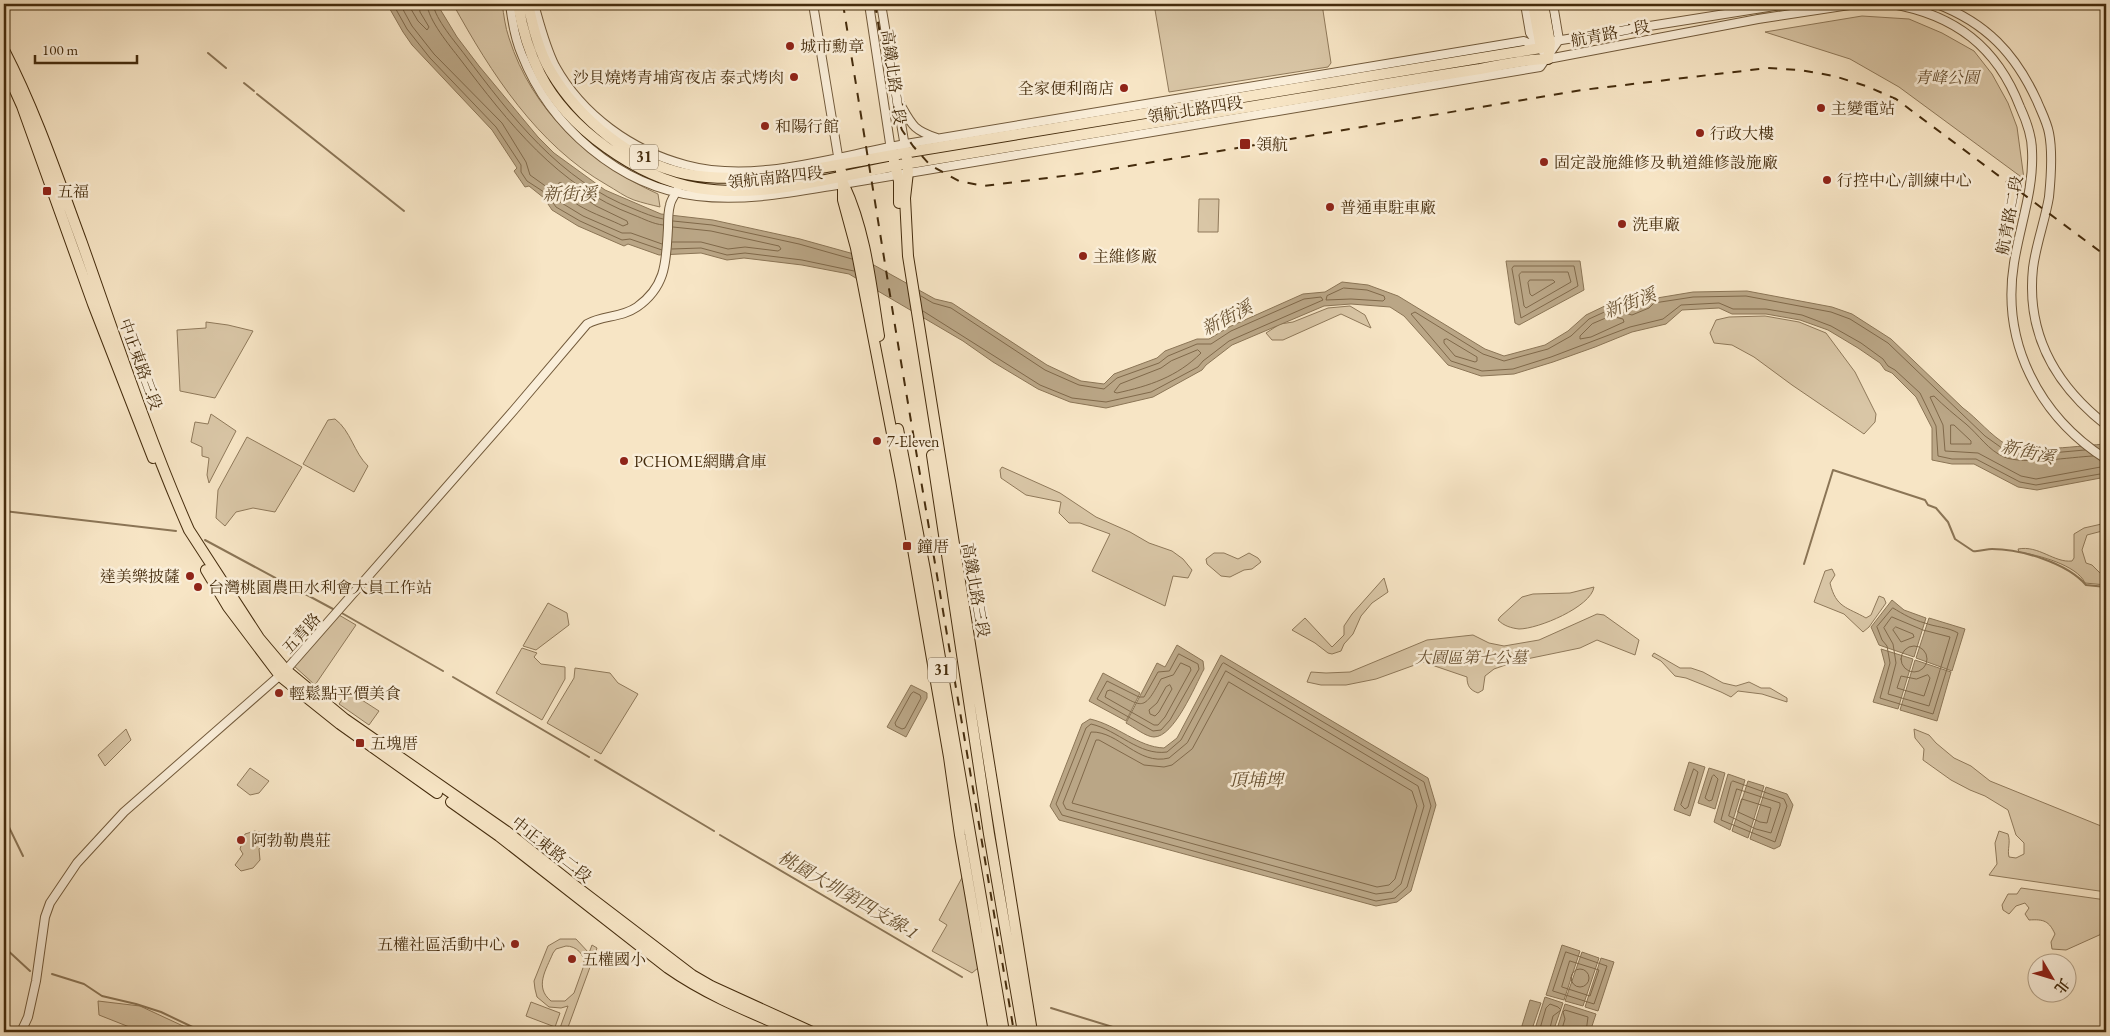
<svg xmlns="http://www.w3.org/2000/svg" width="2110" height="1036" font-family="'EB Garamond','Noto Serif TC',serif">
	<rect width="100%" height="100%" fill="#f7e5c5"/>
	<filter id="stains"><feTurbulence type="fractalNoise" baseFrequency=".004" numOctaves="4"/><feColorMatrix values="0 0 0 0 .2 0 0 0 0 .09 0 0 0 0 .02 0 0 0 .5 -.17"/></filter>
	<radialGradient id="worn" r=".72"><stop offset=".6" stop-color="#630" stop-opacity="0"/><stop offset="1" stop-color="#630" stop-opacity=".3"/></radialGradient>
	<path fill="#d9c6a6" stroke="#8f795a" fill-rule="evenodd" d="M453,4h49c2,11 3,23 7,34 23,73 80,125 149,156l2,13c-8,-2 -17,-4 -26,-7 -9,-3 -18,-10 -27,-15 -70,-40 -116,-112 -154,-181z
		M1154,4h168l9,59 -3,4 -159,25z
		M1862,16l47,3 33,14 32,18 18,23 16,29 9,24 7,52 -125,-92 -49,-28 -85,-27z
		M1199,199h20l-1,33h-20z
		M1350,306l15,9 6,13 -30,-14 -58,26h-11l-6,-7 14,-9 13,-2 35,-14z
		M1765,316l34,6 27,11 29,39 21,42 -1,8 -11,12 -72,-49 -38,-28 -22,-12 -18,-2 -4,-10 6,-13 13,-3z
		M206,322l22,3 25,6 -38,67 -35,-7 -3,-61 29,-2z
		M211,414l25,17 -27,52 -2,-8 2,-17 -7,-2v-9l-11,-5 4,-20 13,2z
		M335,419c16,12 19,34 33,47l-14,26 -51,-28 25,-44z
		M247,437l55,30 -27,45 -22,-4 -17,4 -11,14 -9,-8 2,-28z
		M1002,467l58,26 36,24 34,15 19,11 23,8 11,8 9,11 -4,8 -15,-2 -8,30 -73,-35 18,-37 -30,-11h-11l-10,-10 2,-11 -35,-7 -25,-17 -1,-8z
		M2106,523v7l-19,5 -5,15 4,13 6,2 10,10 4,-2v12l-21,-2c-8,-18 -47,-28 -66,-31l-1,-3c21,-4 36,14 54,12l2,-3v-24l10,-6z
		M1214,553h10l14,6 11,-6 9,5 3,4 -9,7 -8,1 -14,7 -9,-1 -14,-12 -1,-5z
		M1832,569l3,6 -5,8c6,25 17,24 36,35l5,-3 8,-19 5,2 2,5 -17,24 -6,5 -19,-18 -30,-12 11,-31z
		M1384,578l4,14 -16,11 -11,13 -8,18 -9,10 -3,7 -9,3 -4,-1 -13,-10 -23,-13 13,-12 27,29 12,-12v-9l8,-12z
		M1594,587c-3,20 -56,42 -75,42 -8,-1 -15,-3 -21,-9l2,-3 22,-20 11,-3 37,-1z
		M548,603l19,10 2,12 -33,25 -13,-4z
		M1597,614l7,1 35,25 -4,15 -38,-15 -17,8 -63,13 -23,8 -9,7 -2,14 -5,3c-8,-3 -11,-7 -11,-16l-44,-15 -47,17 -30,6h-25l-14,-3 4,-10 15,1 24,-1 77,-32 46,-5 16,8 15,3 35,-6z
		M339,615l17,10 -41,60 -21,-19z
		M522,648l15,5 -3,4 7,7 24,3v12l-23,41 -46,-27z
		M1654,653l26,15h11l12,4 20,11 13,3 13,-4 12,6h9l17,10v4l-25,-8 -24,-3 -7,6 -10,-5 -35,-14 -11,-2 -14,-15 -9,-5z
		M575,668l35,5 8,10 20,11 -37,60 -54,-31 27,-45z
		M348,691l31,20 -10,14 -30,-21z
		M126,729l5,11 -26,26 -7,-11z
		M1914,729l15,6 7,8 18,15 17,8 19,15 116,47v64l-117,-17 8,-11 -2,-21 4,-12 9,3c3,9 -1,15 1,23l7,1 8,-4v-11l-8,-8 -8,-25 -23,-14 -15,-6 -19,-10 -28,-20 1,-11 -9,-11z
		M250,768l19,13 -10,12 -9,2 -13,-10z
		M255,831l8,2 5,5 -9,11 1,11 -7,8 -12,3 -6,-6 8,-11 -3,-5 5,-15z
		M964,874l14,94 -6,5 -40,-22 15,-26 -8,-5z
		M2021,888l85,12v32l-40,18 -14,-1 -1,-7 4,-8c-6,-13 -11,-15 -26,-14l-4,-6 4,-6 -4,-5 -9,3 -7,8 -6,-4 -1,-5 6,-11h9z
		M560,939h16l13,14 3,-8 5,3 -30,82 -7,-2 8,-22 -7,2 -12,-1 -12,-10 -2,-8 -1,-8 14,-35zM566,946c10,0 19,8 18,19l-10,28 -9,8h-14c-17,-14 -5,-31 2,-48l3,-4z
		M98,1001l42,5 56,26h-54l-43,-17z
		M531,1002l29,11 -5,14 -29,-11z"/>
	<path fill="#baa686" stroke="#8b7556" d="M387,4h50l20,33 22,29 59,71 16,16 51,37 56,24 52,6 87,19 54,15 81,45 17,4 95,62 34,16 23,3 10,-10 43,-16 8,-7 32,-12h12l20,-12 74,-33 22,-2 17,-10 26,3 30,11 87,53 19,7 41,-11 23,-14 18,-16 25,-12c15,5 28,10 40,-4l42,-7 54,-1 85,16 20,7 39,25 72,69c15,11 27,27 44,37 15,9 79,0 99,-1v33l-69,13 -19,-3 -44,-23h-22l-20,-4v-32l-16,-31 -24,-24 -7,-3 -5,-7 -22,-15 -30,-18 -28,-10 -34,-6h-34l-13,-6 -37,2 -16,14 -34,8 -37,15 -42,15 -39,12 -33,2 -33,-11 -44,-49 -14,-9 -39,-3 -27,2 -92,39 -26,20 -4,5 -49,27 -47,11 -36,-6 -32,-13 -45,-27 -30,-21 -114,-67 -47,-9 -58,-7 -17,2 -26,-7 -42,2 -31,-11 -4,2 -46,-20 -26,-16 -8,-12 -15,-12 -4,1 -11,-16 3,-3 -25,-38 -80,-85 -9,-13z
		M1506,261h74l4,29 -65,35 -4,-2z
		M1892,600l12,10 22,8 -12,39 -35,-12 -8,-18z
		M1929,618l36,11 -13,42 -36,-13z
		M1177,645l26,16 1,8c-9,17 -30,68 -50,68 -8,0 -20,-10 -28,-14l31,-60 8,4z
		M1881,649l32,10 -15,50 -25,-7 12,-38z
		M1221,655l207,123 8,27 -25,86 -14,11 -21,4 -317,-86 -9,-14 32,-82 8,-5c27,6 48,28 74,29l13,-10z
		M1915,660l36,12 -14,49 -37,-11z
		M1103,673l37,20 -14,28 -37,-20z
		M911,685l16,8v5l-21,39 -19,-10z
		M1689,762l16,5 -15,49 -16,-6z
		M1709,768l16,5 -10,36 -17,-6z
		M1728,774l17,6 -15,50 -16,-8z
		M1748,781l16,5 -16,52 -16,-7z
		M1766,787l21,7 6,11 -13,41 -6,3 -24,-10z
		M1562,945l18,6 -16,49 -18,-5z
		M1582,952l17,6 -16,48 -18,-5z
		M1601,958l13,4 -16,49 -13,-4z
		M1545,997l18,6 -10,29h-19z
		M1530,1000l11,3 -10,29h-11z
		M1565,1004l31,10 -6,18h-34z"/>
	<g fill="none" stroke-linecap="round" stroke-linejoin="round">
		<path stroke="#80694a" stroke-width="1" d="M393,4l14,25 23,29 66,69 25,38v7l6,9 20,13 9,13 24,14 42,19 8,-1 32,11
			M400,4l12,22 22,28 68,69 24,39 4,13 21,15 9,12 23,14 39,17h9l31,11
			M408,4l10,17 9,9 2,-3 -9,-15 -1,-8
			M427,4c1,16 23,42 33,55 48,63 98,128 174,156 10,4 19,9 29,10
			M433,4c2,15 23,39 32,51 46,61 95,126 169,154 10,4 19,8 29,10
			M562,183l34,23 31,15 1,3 -5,2c-22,-11 -51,-18 -65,-40l1,-3z
			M673,221l39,4 87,19 53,15
			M672,242h29l27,7 17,-2 33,4 3,-2 -2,-3 -68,-15 -38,-4
			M672,249l29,-1 26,7 18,-2 57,7 52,11
			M1514,266h60l4,20 -57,32 -9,-49z
			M1522,272h46l3,10 -45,26 -2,-2 -5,-31z
			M1530,280h23l2,2 -23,14 -2,-2 -2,-11z
			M1344,288l23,2 17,6 1,3 -2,2 -32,-2 -25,1 1,-4z
			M921,296l12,7 18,5 94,62 34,15 25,4 13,-11 42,-15 9,-7 29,-12h14l20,-13 73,-32 17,-2 2,3 -94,41 -26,20 -5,6 -47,25 -45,10 -34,-4 -32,-13 -117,-74
			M1611,316l12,3 1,3 -33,15 -11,2v-3l12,-12z
			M1447,339l30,18v4l-2,1 -20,-6 -11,-13v-3z
			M1198,350l3,3c-24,24 -52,33 -84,40l-3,-1 6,-8 41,-16 10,-7z
			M1951,425h3l17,16v3h-20z
			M2085,450l-34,3h-28l-17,-2 -21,-15 -97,-93 -38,-24 -19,-7 -85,-16 -53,1 -39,6 -5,5 -17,7 -21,-6 -22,10 -18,17 -23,13 -44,12 -21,-7 -68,-42 -4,2 40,47 31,10 31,-2 38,-12 79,-30 33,-8 18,-14 38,-2 14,6h33l36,6 29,11 30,17 22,16 5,7 7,4 25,23 16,33 2,30 14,3h24l44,23 16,3 70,-12
			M2093,456c-22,1 -69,9 -89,1 -16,-7 -25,-22 -38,-33 -11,-9 -22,-18 -32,-28l-4,1 13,28 2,26 33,2 43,23 15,3 70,-13
			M1893,608c10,6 20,12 32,15 10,4 23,4 33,10l-25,81 -53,-16 10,-35 -3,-17 -5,-6 -5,-13z
			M1892,617l31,13 27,7 -21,69 -41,-12 8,-31 -3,-19 -9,-16z
			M1896,627l17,7 1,3 -13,5 -8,-12z
			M1901 659a13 13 0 1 1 26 0a13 13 0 1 1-26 0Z
			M1179,654l19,10 1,5 -29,51 -9,10 -8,1 -56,-32 10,-18 32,16h5l14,-25 11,-1z
			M1181,663l9,4 1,3 -26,47 -7,8h-4l-49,-28 2,-6 3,-1c32,15 32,25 51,-11l12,-4z
			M1224,663l200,119 7,24 -24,81 -12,11 -19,3 -314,-86 -6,-11 30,-76 5,-4c27,6 48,32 76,28l14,-12 41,-76z
			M1226,671l192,115 6,20 -23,78 -9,8 -16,2 -310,-85 -3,-6 28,-71c28,-1 47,34 78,26l18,-15z
			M1928,675l2,3 -6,18 -27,-8 4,-12 15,3z
			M1229,682l183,109 5,15 -22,73 -6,6 -12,2 -305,-84 24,-63h3l45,25 20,2 8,-2 20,-16z
			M1170,685l2,4 -13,23 -4,4 -5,-2 -1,-4 8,-7 9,-16z
			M914,692l6,3 1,3 -16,30 -3,1 -6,-3 -1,-3 16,-29z
			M1694,769l4,3 -10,35 -3,2 -4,-4z
			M1714,775l4,4 -6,21 -3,1 -4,-3 7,-21z
			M1733,781l51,18 3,7 -12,36 -54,-22 10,-37z
			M1737,789l43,14v3l-9,27 -15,-4 -27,-13z
			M1742,799l29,9 -4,15 -7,-1 -22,-10z
			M1566,952l41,14 -13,38 -41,-13z
			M1570,961l29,9 -9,26 -28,-9z
			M1571 978a9 9 0 1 1 18 0a9 9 0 1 1-18 0Z
			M1539,1032l7,-24 4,-4 8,3 3,3 -8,6 -4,16
			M1561,1032l4,-13 -2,-7 2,-2 23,7 -2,15"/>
		<path stroke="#8b7556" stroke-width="2" d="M208,53l18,15
			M244,83l10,8
			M257,94l147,117
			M4,511l172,20
			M205,540l128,69
			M1804,564l29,-94 92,30 3,5 8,3 12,14 7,17 18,12c6,1 13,-2 19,-2 29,0 75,14 94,36l20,2
			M340,612l103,59
			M453,677l136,80
			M595,760l119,71
			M4,817l19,39
			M720,835l242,142
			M4,947l26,24
			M52,974l32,10 18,12 34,8 25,8 42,20
			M1051,1008l78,24
			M4,1026l12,6"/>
		<defs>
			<path id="minor" d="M510,4c2,17 5,35 12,51 28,71 97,132 175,141 49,6 97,-4 146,-12l697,-117 19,-27 -6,-36
				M534,4c6,21 11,42 21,62 27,49 77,85 131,99 70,19 150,-9 220,-21 206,-35 412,-68 618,-103l15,7
				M813,4l26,158
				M869,4l22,146
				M881,4l24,143
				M1525,4l5,29 18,26
				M1892,4c63,11 105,43 128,103 6,13 12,30 12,44 2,38 -12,74 -18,112 -13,80 25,153 92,196
				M1937,4c49,19 78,49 100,97 4,10 10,21 12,32 4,20 2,44 0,64 -4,24 -13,47 -16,71 -7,66 22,117 73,157
				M1555,41l233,-37
				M1548,59l210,-40 98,-15
				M900,104c12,21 13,26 37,34
				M21,1032l7,-15 8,-36 9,-64 5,-14 27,-40 47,-51 162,-142 228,-260 73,-86c16,-9 34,-6 50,-17 30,-21 29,-47 31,-79 0,-7 0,-16 2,-23 1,-6 6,-11 8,-17"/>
			<path id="major" d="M518,4c4,24 11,48 22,70 28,55 97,103 157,114 72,12 144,-14 214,-25 145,-24 289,-48 434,-72 45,-8 90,-15 135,-22 22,-4 45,-10 68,-10l2,-16 -7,-39
				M528,4c5,23 11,48 23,68 28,47 81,91 135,102 42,8 80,2 122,-4 44,-7 88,-16 132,-23 200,-32 400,-67 601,-99l-8,-44
				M4,50c32,62 54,128 78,193 34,96 66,194 107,287l70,108 27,32 59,49 161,112 68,54 118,90 19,11 101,46
				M4,66l18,40 71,198 60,154
				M907,158l1,14 -3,26 3,58 124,776
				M894,161l5,20v22
				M841,171l2,13v16l13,48 45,232 48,277 11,78 34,197
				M844,185c22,47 27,101 35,151
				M898,429l27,141 79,462
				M932,455l57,379 34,198
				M206,570l22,37 52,69 60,48 97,69
				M451,802l48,34 169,132c40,28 84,45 128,64"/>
		</defs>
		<use href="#minor" stroke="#725a3b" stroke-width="10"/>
		<use href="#major" stroke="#452c0d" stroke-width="12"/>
		<use href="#minor" stroke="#faeed9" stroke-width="8"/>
		<use href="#major" stroke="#f7e5c5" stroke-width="10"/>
		<path stroke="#452c0d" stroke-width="2" stroke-dasharray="9 9" stroke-linecap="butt" d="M843,4l54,334 117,694
			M875,4l16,96 11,30 11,16 17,19 29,16 25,5 110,-14 488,-82 186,-22 32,2 34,6 32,10 30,13 210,157"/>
	</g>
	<g fill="#8f2418" stroke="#faeed9" stroke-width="2">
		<circle cx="790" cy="46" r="5"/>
		<circle cx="794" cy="77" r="5"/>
		<circle cx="1124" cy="88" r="5"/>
		<circle cx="1821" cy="108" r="5"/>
		<circle cx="765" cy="126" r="5"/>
		<circle cx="1700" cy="133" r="5"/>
		<rect x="1239" y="138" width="12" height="12" rx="2.5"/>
		<circle cx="1544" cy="162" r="5"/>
		<circle cx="1827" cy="180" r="5"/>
		<rect x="42" y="186" width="10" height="10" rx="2.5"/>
		<circle cx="1330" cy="207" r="5"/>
		<circle cx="1622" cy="224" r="5"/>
		<circle cx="1083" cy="256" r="5"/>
		<circle cx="877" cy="441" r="5"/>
		<circle cx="624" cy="461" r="5"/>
		<rect x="902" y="541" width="10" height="10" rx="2.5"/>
		<circle cx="190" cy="576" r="5"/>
		<circle cx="198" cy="587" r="5"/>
		<circle cx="279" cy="693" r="5"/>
		<rect x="355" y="738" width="10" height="10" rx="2.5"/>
		<circle cx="241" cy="840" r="5"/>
		<circle cx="515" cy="944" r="5"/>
		<circle cx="572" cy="959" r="5"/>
	</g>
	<g text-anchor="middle" stroke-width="5" stroke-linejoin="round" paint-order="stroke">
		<g fill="#faeed9" stroke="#7b664a" stroke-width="1">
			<rect x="630" y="144.5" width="28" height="25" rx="4"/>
			<rect x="928" y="657.5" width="28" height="25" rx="4"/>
		</g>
		<g font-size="15" font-weight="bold" fill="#452c0d">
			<text x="644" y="162">31</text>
			<text x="942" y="675">31</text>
		</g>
		<g font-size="16" fill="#452c0d" stroke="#faeed9">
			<text transform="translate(1610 33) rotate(-11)" y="6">航青路二段</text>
			<text transform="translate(894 77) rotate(82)" y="6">高鐵北路二段</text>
			<text transform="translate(1195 109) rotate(-9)" y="6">領航北路四段</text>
			<text transform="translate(775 177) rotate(-6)" y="6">領航南路四段</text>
			<text transform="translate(2009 215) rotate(-79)" y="6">航青路二段</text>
			<text transform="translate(141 364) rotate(70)" y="6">中正東路三段</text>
			<text transform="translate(976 590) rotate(80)" y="6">高鐵北路三段</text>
			<text transform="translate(301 633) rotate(-48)" y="6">五青路</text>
			<text transform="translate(552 849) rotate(38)" y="6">中正東路二段</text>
		</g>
		<g font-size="16" fill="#452c0d" stroke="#faeed9" text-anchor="start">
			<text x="800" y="52">城市勳章</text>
			<text x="784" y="83" text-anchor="end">沙貝燒烤青埔宵夜店 泰式烤肉</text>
			<text x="1114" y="94" text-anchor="end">全家便利商店</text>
			<text x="1831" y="114">主變電站</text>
			<text x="775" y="132">和陽行館</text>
			<text x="1710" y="139">行政大樓</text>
			<text x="1256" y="150">領航</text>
			<text x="1554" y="168">固定設施維修及軌道維修設施廠</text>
			<text x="1837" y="186">行控中心/訓練中心</text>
			<text x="57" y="197">五福</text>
			<text x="1340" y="213">普通車駐車廠</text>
			<text x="1632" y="230">洗車廠</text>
			<text x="1093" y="262">主維修廠</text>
			<text x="887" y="447">7-Eleven</text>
			<text x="634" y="467">PCHOME網購倉庫</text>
			<text x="917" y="552">鐘厝</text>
			<text x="180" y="582" text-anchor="end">達美樂披薩</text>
			<text x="208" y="593">台灣桃園農田水利會大員工作站</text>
			<text x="289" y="699">輕鬆點平價美食</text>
			<text x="370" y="749">五塊厝</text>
			<text x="251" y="846">阿勃勒農莊</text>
			<text x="505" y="950" text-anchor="end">五權社區活動中心</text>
			<text x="582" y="965">五權國小</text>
		</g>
		<g font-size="16" font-style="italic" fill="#634b2c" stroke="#faeed9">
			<text x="1947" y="83">青峰公園</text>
			<text x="1471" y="663">大園區第七公墓</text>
		</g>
		<g font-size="18" font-style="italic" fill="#685131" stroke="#faeed9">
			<text x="570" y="200">新街溪</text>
			<text transform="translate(1630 303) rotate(-20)" y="6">新街溪</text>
			<text transform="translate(1227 318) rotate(-27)" y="6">新街溪</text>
			<text transform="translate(2028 452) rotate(13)" y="6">新街溪</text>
			<text x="1256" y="786">頂埔埤</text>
			<text transform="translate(848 895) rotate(30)" y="6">桃園大圳第四支線-1</text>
		</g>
	</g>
	<rect width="2110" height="1036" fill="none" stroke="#f7e5c5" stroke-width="20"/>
	<rect x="5" y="5" width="2100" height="1026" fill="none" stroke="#452c0d" stroke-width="2.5"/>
	<rect x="10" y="10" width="2090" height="1016" fill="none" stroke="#452c0d"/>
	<g transform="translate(2052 978) rotate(128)"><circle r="24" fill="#faeed9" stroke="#b2a087"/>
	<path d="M0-4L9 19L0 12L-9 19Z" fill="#8f2418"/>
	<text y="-8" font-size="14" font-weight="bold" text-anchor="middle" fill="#452c0d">北</text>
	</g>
	<path d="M35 55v8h102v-8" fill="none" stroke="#452c0d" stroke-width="2.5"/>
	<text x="42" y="55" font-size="15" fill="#452c0d" stroke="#faeed9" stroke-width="4" paint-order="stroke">100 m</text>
	<rect width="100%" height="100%" filter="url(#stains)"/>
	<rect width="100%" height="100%" fill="url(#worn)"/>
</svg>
